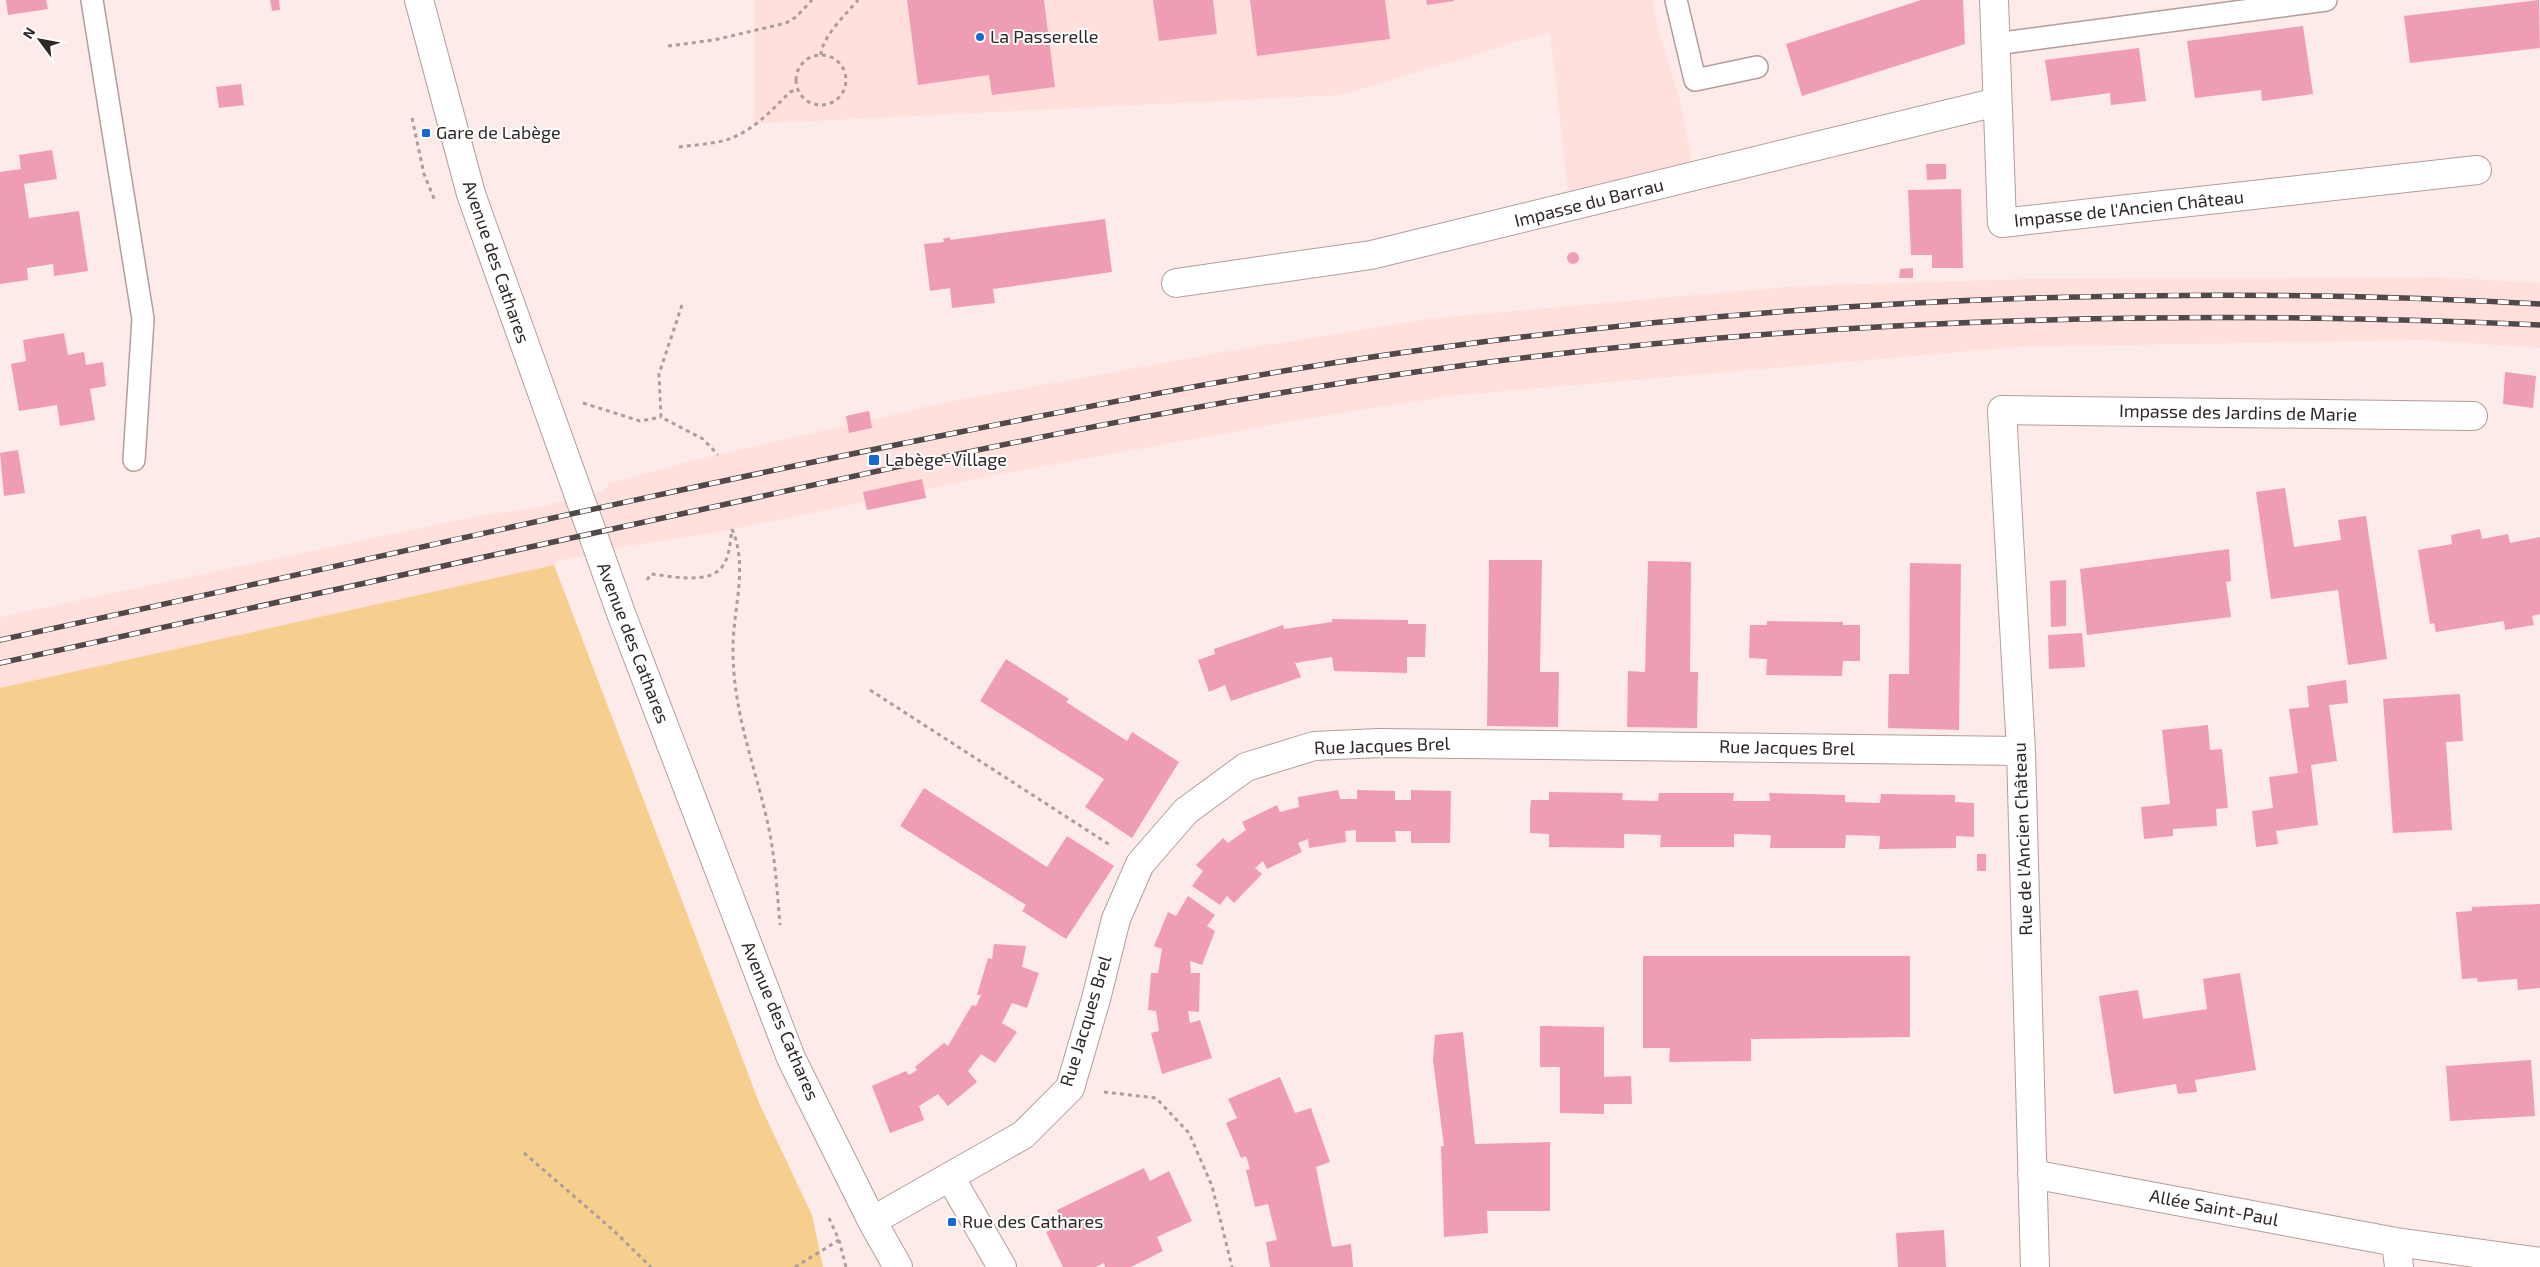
<svg xmlns="http://www.w3.org/2000/svg" width="2540" height="1267" font-family="'Exo 2',sans-serif">
	<rect width="100%" height="100%" fill="#fdebe9"/>
	<path fill="#ffe0dc" d="M754,0h899l5,30 22,70 13,67 -124,32 -19,-167 -208,63 -588,29z
		M2437,277l103,6v65l-117,-8 -404,7 -570,49 -144,23 -326,59 -54,12 1,8 -59,12 -2,-8 -146,30 -91,14 -70,15 -4,4 -554,123v-71l482,-102 54,-7 68,-17 5,-8 94,-25 144,-33 -1,-9 23,-5 3,9 65,-16 292,-53 206,-33 361,-32 232,-7z"/>
	<path fill="#f6ce8e" d="M554,565l206,540 52,110 11,52h-823v-579z"/>
	<path fill="#ef9db5" d="M6,0h40l2,9 -40,6z
		M270,0h9l1,10 -8,1z
		M907,0h137l11,87 -63,8 -3,-20 -71,10z
		M1153,0h60l4,34 -58,7z
		M1250,0h135l5,39 -133,17z
		M1426,0h28v1l-27,4z
		M1921,0h42l2,44 -163,52 -16,-52z
		M2539,0l1,48 -130,15 -6,-47z
		M2303,26l10,68 -51,7 -1,-11 -66,8 -8,-57z
		M2139,48l7,53 -35,4 -1,-12 -59,8 -6,-41z
		M241,84l3,21 -25,3 -3,-21z
		M52,150l5,29 -33,5 5,34 50,-7 9,60 -34,5 -1,-12 -26,4 1,12 -28,4v-112l21,-3 -2,-14z
		M1926,164h20v15l-19,1z
		M1961,189l2,79h-31v-13h-21l-3,-65z
		M1105,219l7,53 -119,17 2,14 -43,5 -2,-20 -20,3 -6,-47 20,-2 -1,-3 7,-2v3z
		M1567 258a6 6 0 1 1 12 0a6 6 0 1 1-12 0Z
		M1913,268v10h-14l1,-9z
		M64,333l4,22 16,-3 2,13 17,-3 3,24 -16,3 5,31 -35,6 -3,-21 -38,6 -8,-47 15,-3 -3,-21z
		M2505,372l31,4 -3,32 -30,-4z
		M869,411l3,17 -23,5 -3,-17z
		M18,450l7,43 -21,3 -4,-43z
		M922,479l4,19 -59,12 -4,-18z
		M2285,488l9,59 47,-7 -3,-20 28,-4 21,143 -39,6 -10,-75 -67,9 -15,-107z
		M2480,529l2,10 26,-5 2,9 30,-6v77l-8,2 2,9 -29,5 -1,-9 -68,11 -2,-9 -4,1 -12,-74 34,-6 -1,-9z
		M2229,549l2,32 -5,1 5,35 -144,18 -7,-66z
		M1489,560h53l-2,112h19l-1,55 -71,-1z
		M1648,561l43,1 -1,110h8l-1,56 -70,-1 1,-56 17,1z
		M1910,563l51,1 -2,166 -71,-2 1,-54h20z
		M2066,580v46l-15,1 -1,-46z
		M1332,619l76,1v4h18l-1,33h-18v16l-73,-2 -2,-14 -37,6 6,14 -70,24 -6,-16 -16,7 -11,-32 17,-6 -1,-5 69,-24 1,4 48,-7z
		M1767,621l76,1v3h17v36h-17l-1,15 -76,-1 1,-16 -18,-1 1,-33h17z
		M2082,633l3,34 -36,2 -1,-34z
		M1006,659l63,40 -3,3 61,39 5,-9 47,30 -47,76 -47,-31 19,-28 -124,-78z
		M2346,680l2,23 -19,2 8,56 -26,4 7,60 -42,6 2,13 -22,3 -4,-36 21,-3 -4,-31 29,-4 -9,-64 20,-2 -2,-21z
		M2460,694l3,47 -17,1 6,88 -59,3 -10,-134z
		M2208,725l2,25 12,-1 6,59 -12,1 1,17 -44,3v7l-29,3 -3,-32 29,-3 -8,-74z
		M924,788l123,79 20,-31 47,30 -48,73 -44,-28 4,-6 -126,-79z
		M1338,790l2,9h17v-9l38,1v9h16v-10l40,1 -1,52h-39v-12h-16l1,11h-40v-12l-11,1 1,11 -37,6 -1,-9 -10,4 4,9 -35,17 -4,-8 -8,7 7,6 -28,29 -7,-7 -7,9 -28,-19 11,-15 -7,-6 27,-27 5,5 18,-13 -4,-8 35,-17 3,7 19,-5 -1,-10z
		M1549,792l74,1 -1,7 36,1 1,-8h75l-1,8h37l-1,-8 76,2v7l35,1 1,-9 74,1v7l19,1v34l-18,-1v12l-77,1 1,-13 -34,-1 -1,13h-75l1,-13 -37,-1v13h-74l1,-12 -37,-1v14l-75,-1v-13l-19,-1v-21l1,-12h18z
		M1977,854h9v17h-9z
		M1188,896l27,19 -8,11 8,5 -13,34 -12,-4 1,12h9l-1,39 -11,-1 2,12 10,-3 12,38 -50,16 -11,-41 8,-2 -3,-20 -8,-1 3,-37h7l4,-24 -8,-3 14,-34 8,4z
		M2540,904v84l-22,2 -1,-11 -39,3 -1,-4 -15,1 -6,-67 16,-1v-4z
		M994,944l32,2 -4,21 17,6 -12,35 -15,-5 -10,20 15,9 -22,31 -14,-9 -13,17 9,11 -29,24 -10,-12 -19,12 5,14 -34,13 -18,-47 34,-15 3,4 8,-5 -2,-3 29,-24 4,3 24,-41 4,1 5,-11h-4l11,-37 4,1z
		M1643,956h267v81l-159,2v22l-82,1 1,-14h-27z
		M2240,973l16,97 -61,10 2,12 -19,2 -2,-10 -62,10 -15,-98 39,-6 5,29 64,-10 -4,-30z
		M1540,1026l64,1v50l27,-1 1,28h-28v10l-44,-1v-46h-20z
		M1463,1032l12,112 75,-2v69h-63l1,22 -44,4 -3,-91h3l-11,-86 2,-25z
		M2531,1060l4,56 -85,5 -4,-55z
		M1280,1077l15,36 16,-5 19,54 -14,5 16,80 19,-3 2,23h-83l-4,-25 11,-2 -9,-36 -13,3 -9,-37 4,-1 -4,-13 -5,2 -15,-35 11,-5 -9,-19z
		M1144,1168l6,13 19,-10 23,50 -35,16 6,14 -32,16h-26l-1,-4 -8,4h-33l-17,-35 17,-8 -6,-14z
		M1944,1230l2,37h-48l-2,-34z"/>
	<g fill="none" stroke-linecap="round" stroke-linejoin="round">
		<defs>
			<path id="lane" d="M92,0l51,319 -9,141
				M1676,0l19,80 62,-13
				M1995,44l331,-44"/>
			<path id="street" d="M419,0l52,194 151,422 169,442 81,163 26,46
				M1994,0l8,223 475,-53
				M1176,283l195,-28 626,-153
				M2032,1174l364,68 144,20
				M950,1177l52,90
				M872,1221l151,-86 47,-47 26,-89 20,-80 24,-55 46,-53 60,-44 68,-21 65,-3 642,8
				M2396,1242l3,25
				M2035,1267l-14,-516 -19,-341 471,6"/>
		</defs>
		<use href="#lane" stroke="#b39e9c" stroke-width="24"/>
		<use href="#street" stroke="#b39e9c" stroke-width="30"/>
		<path stroke="#ab9d9c" stroke-width="3" stroke-dasharray="4 4" stroke-linecap="butt" d="M668,46l46,-6 72,-17 10,-6 16,-17
			M821,55c0,-17 26,-42 37,-55
			M796 80a25 25 0 1 1 50 0a25 25 0 1 1-50 0Z
			M412,118l12,56 11,27
			M679,147c15,-2 32,-3 47,-7 26,-8 45,-29 64,-48l8,-3
			M682,305l-23,69 2,43 42,22 15,16
			M583,403l57,18 21,-4
			M732,529c16,37 2,76 1,116 -1,64 20,114 34,175 8,34 10,70 13,105
			M647,580l4,-6c20,2 61,12 73,-10 6,-10 6,-23 8,-35
			M870,690l240,155
			M1104,1092l52,6 33,35 23,53 20,81
			M524,1153l89,77 38,37
			M829,1218l10,22 7,27
			M795,1267l44,-27"/>
		<use href="#lane" stroke="#fff" stroke-width="21"/>
		<use href="#street" stroke="#fff" stroke-width="28"/>
		<defs>
			<path id="rail" d="M0,640c320,-69 639,-144 960,-208 161,-32 321,-64 484,-85 363,-49 730,-63 1096,-43
				M0,663c249,-54 497,-109 745,-163 231,-51 464,-100 699,-132 363,-49 730,-60 1096,-43"/>
		</defs>
		<use href="#rail" stroke="#524847" stroke-width="5.5"/>
		<use href="#rail" stroke="#fff" stroke-width="4" stroke-dasharray="11" stroke-linecap="butt"/>
	</g>
	<g fill="#166ad4" stroke="#fff" stroke-width="2">
		<circle cx="980" cy="37" r="5"/>
		<rect x="421" y="128" width="10" height="10" rx="2.5"/>
		<rect x="868" y="454" width="12" height="12" rx="2.5"/>
		<rect x="947" y="1217" width="10" height="10" rx="2.5"/>
	</g>
	<g text-anchor="middle" stroke-width="4" stroke-linejoin="round" paint-order="stroke">
		<g font-size="18" fill="#2f2726" stroke="#fff" text-anchor="start">
			<text x="990" y="43">La Passerelle</text>
			<text x="436" y="139">Gare de Labège</text>
			<text x="885" y="466">Labège-Village</text>
			<text x="962" y="1228">Rue des Cathares</text>
		</g>
		<g font-size="18" fill="#2f2726" stroke="#fff">
			<text transform="translate(1589 203) rotate(-14)" y="6">Impasse du Barrau</text>
			<text transform="translate(2129 209) rotate(-6)" y="6">Impasse de l'Ancien Château</text>
			<text transform="translate(496 262) rotate(71)" y="6">Avenue des Cathares</text>
			<text transform="translate(2238 413) rotate(1)" y="6">Impasse des Jardins de Marie</text>
			<text transform="translate(633 643) rotate(69)" y="6">Avenue des Cathares</text>
			<text transform="translate(1382 746) rotate(-2)" y="6">Rue Jacques Brel</text>
			<text transform="translate(1787 748) rotate(1)" y="6">Rue Jacques Brel</text>
			<text transform="translate(2023 839) rotate(-92)" y="6">Rue de l'Ancien Château</text>
			<text transform="translate(780 1021) rotate(67)" y="6">Avenue des Cathares</text>
			<text transform="translate(1086 1021) rotate(-73)" y="6">Rue Jacques Brel</text>
			<text transform="translate(2214 1208) rotate(11)" y="6">Allée Saint-Paul</text>
		</g>
	</g>
	<g transform="translate(40 40) rotate(302)" stroke="#ffffff" stroke-width="4" paint-order="stroke">
	<path d="M0-4L9 19L0 12L-9 19Z" fill="#2f2726"/>
	<text y="-8" font-size="14" font-weight="bold" text-anchor="middle" fill="#2f2726">N</text>
	</g>
</svg>
